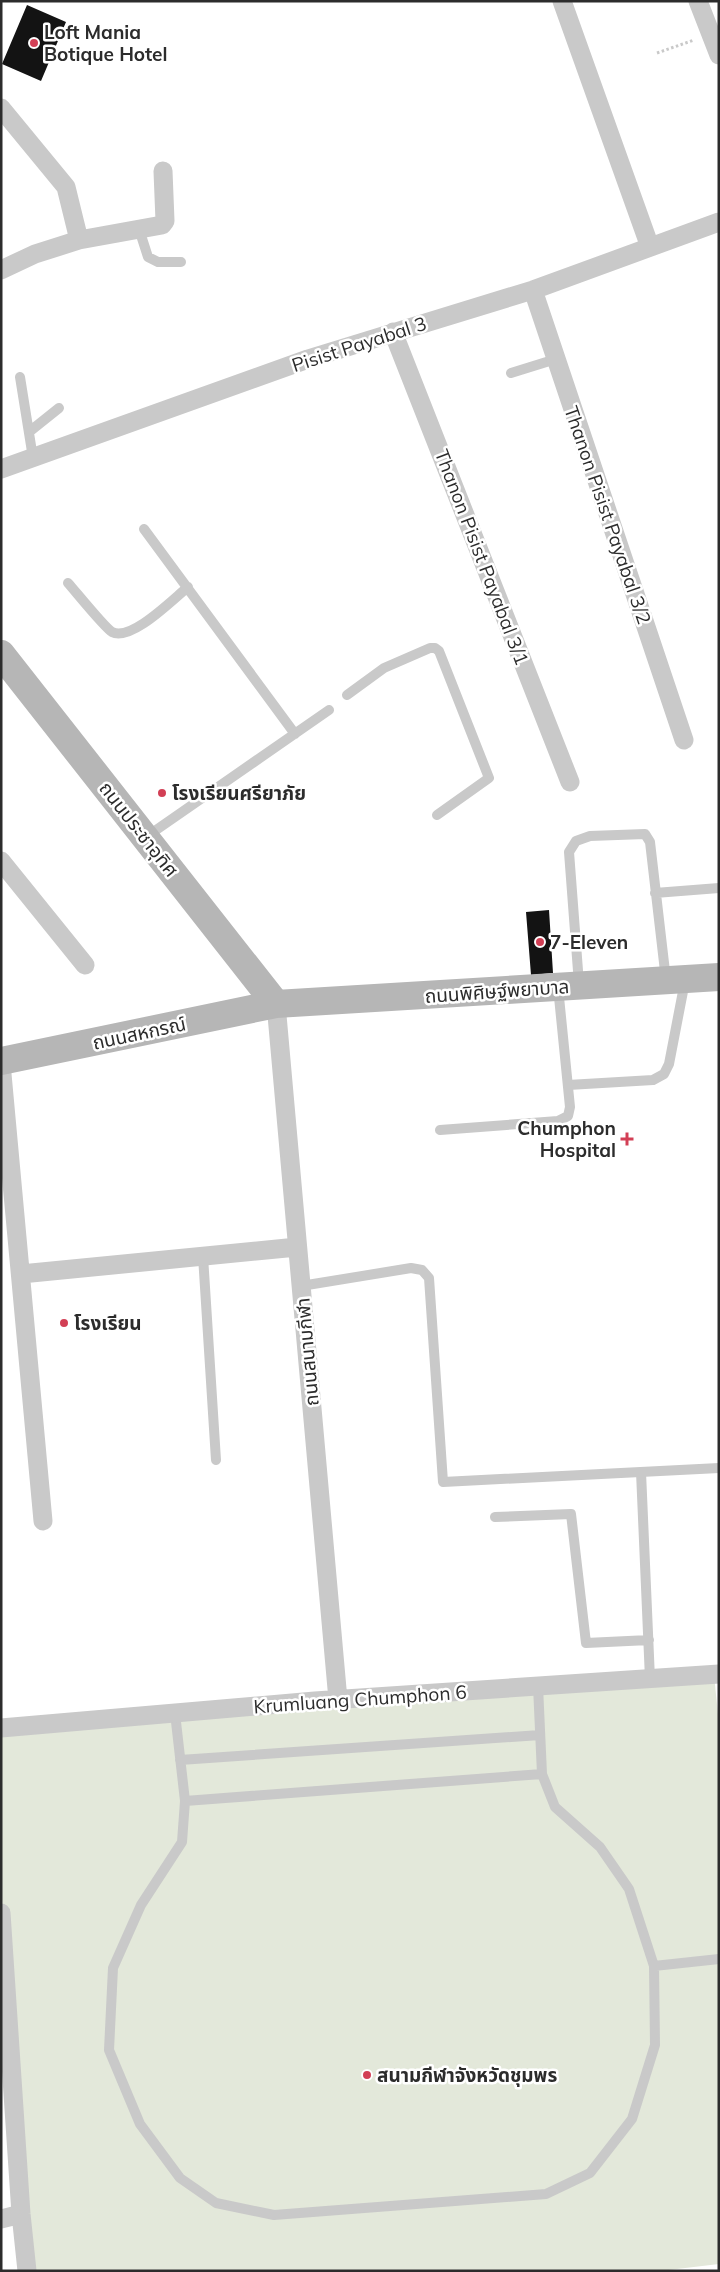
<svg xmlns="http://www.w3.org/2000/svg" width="720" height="2272" font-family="Mulish,'Noto Sans Thai',sans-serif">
	<rect width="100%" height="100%" fill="#fff"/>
	<path fill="#e3e8da" d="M714,1675l5,49v540l-59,7h-631l-28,-386v-156z"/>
	<path fill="#131313" d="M27,5l39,17 -25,59 -39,-17z
		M549,910l4,63 -22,2 -5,-63z"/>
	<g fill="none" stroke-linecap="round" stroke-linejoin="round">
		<path stroke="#c9c9c9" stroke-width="3" stroke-dasharray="2.5 2.5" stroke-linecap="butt" d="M657,53l37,-13"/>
		<path stroke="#c9c9c9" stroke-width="10" d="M139,229l9,28 10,5h23
			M511,373l45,-14
			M20,377l13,81
			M29,432l30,-24
			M144,529l151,205
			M68,583c8,9 37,45 44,49 19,10 61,-33 76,-45
			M347,695l37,-27 46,-20h5l4,3 50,127 -52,37
			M146,837l183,-127
			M655,893l64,-5
			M579,984l-10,-132 7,-11 14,-5 55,-2 5,8 16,138
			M568,1085l85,-5 11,-6 5,-10 16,-83
			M440,1130l118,-9 10,-5 2,-9 -12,-120
			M203,1256l13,204
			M301,1286l110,-18 11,2 7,8 14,204 276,-14
			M641,1472l9,207
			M495,1517l76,-3 15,129 63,-3
			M175,1713l10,88 -3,41 -41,63 -28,63 -4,82 31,74 40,54 36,25 58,12 272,-21 44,-21 42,-54 23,-74 -1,-79 -25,-77 -29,-42 -45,-40 -13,-33 -4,-88
			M180,1760l360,-25
			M185,1801l357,-27
			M654,1966l65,-7"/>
		<path stroke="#c9c9c9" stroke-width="19" d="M562,1l88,246
			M698,1l21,54
			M1,108l65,79 13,53
			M1,270l34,-16 44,-14 83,-15 3,-4 -2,-50
			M533,290l151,450
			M393,332l177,450
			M1,469l307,-110 225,-69 186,-68
			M1,861l84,104
			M276,1004l62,696
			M1,1063l42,458
			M21,1274l276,-27
			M1,1728l314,-27 404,-27
			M1,1913l20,301 6,57
			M1,2219l20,-5"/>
		<path stroke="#b6b6b6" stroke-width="28" d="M1,654l275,350
			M1,1061l275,-57 443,-27"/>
	</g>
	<g fill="#d23f55" stroke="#fff" stroke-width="2">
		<circle cx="34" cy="43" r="5"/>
		<circle cx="162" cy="793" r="5"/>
		<circle cx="540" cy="942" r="5"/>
		<path d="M624.5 1131.5h5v5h5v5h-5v5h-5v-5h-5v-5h5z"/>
		<circle cx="64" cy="1323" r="5"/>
		<circle cx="367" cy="2075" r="5"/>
	</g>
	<g text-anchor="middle" stroke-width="5" stroke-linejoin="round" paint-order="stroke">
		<g font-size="19" font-weight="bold" fill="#2c2c2c" stroke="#fff" text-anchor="start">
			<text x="44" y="39">Loft Mania<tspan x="44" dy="22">Botique Hotel</tspan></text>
			<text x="172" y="800">โรงเรียนศรียาภัย</text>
			<text x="550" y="949">7-Eleven</text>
			<text x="616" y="1135" text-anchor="end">Chumphon<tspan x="616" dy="22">Hospital</tspan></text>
			<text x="74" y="1330">โรงเรียน</text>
			<text x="377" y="2082">สนามกีฬาจังหวัดชุมพร</text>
		</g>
		<g font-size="19" fill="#2c2c2c" stroke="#fff">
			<text transform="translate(359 344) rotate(-18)" y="7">Pisist Payabal 3</text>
			<text transform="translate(608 515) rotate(71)" y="7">Thanon Pisist Payabal 3/2</text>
			<text transform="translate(482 557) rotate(69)" y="7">Thanon Pisist Payabal 3/1</text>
			<text transform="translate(139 829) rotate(52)" y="7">ถนนประชาอุทิศ</text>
			<text transform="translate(497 991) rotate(-4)" y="7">ถนนพิศิษฐ์พยาบาล</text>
			<text transform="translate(139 1033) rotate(-12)" y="7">ถนนสหกรณ์</text>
			<text transform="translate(307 1352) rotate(-95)" y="7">ถนนสนามกีฬา</text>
			<text transform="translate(360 1699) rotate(-4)" y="7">Krumluang Chumphon 6</text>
		</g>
	</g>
	<rect width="720" height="2272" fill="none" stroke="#2c2c2c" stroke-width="5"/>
</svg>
